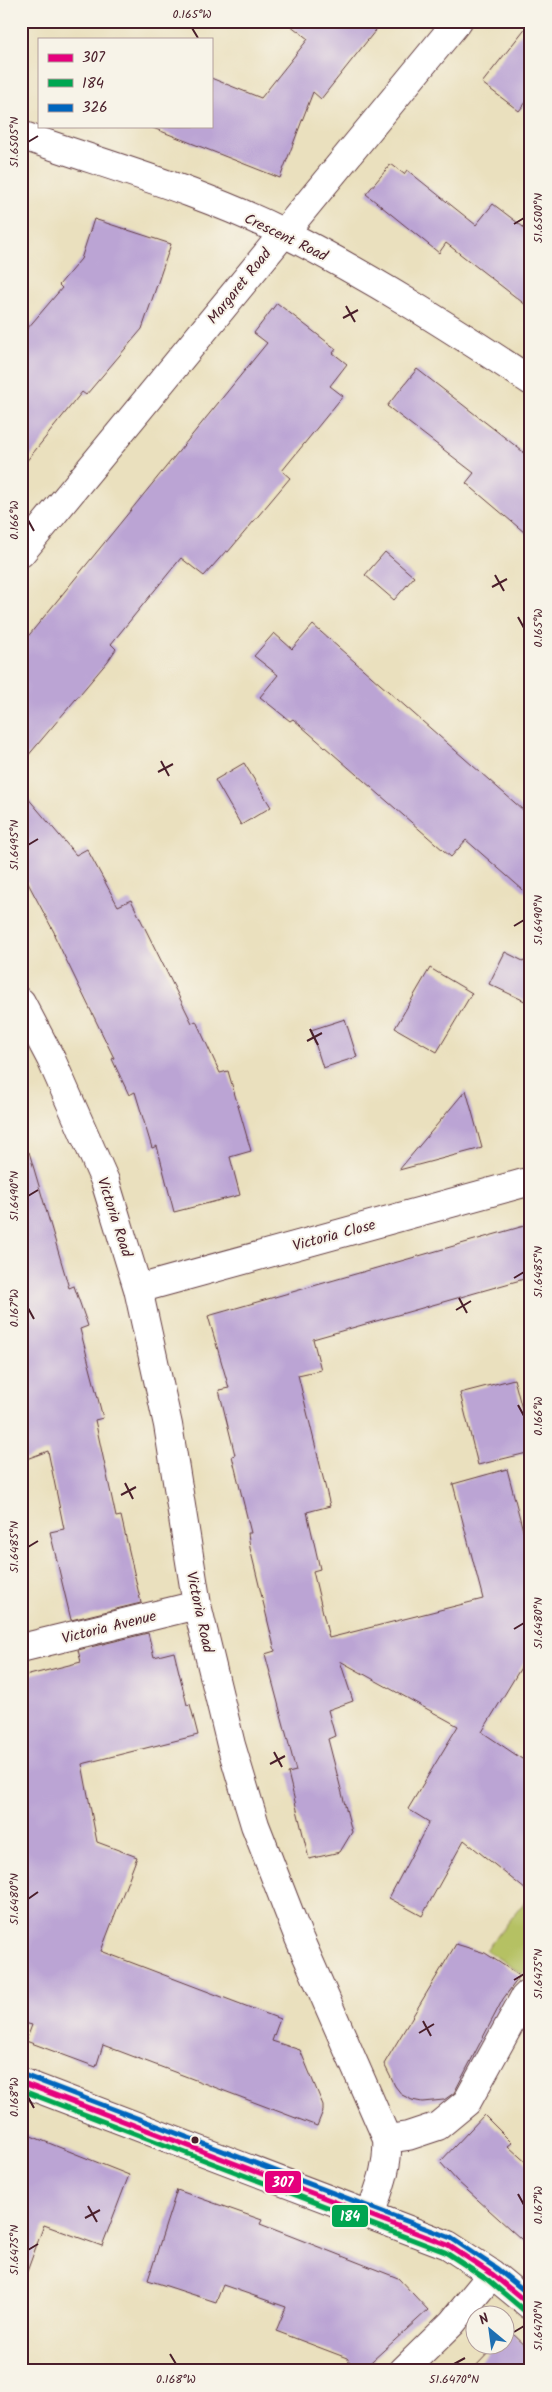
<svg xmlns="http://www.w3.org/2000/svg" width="552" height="2392" font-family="Kalam,sans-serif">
	<rect width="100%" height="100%" fill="#f7f3e8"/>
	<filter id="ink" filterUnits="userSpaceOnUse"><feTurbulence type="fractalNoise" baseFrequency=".02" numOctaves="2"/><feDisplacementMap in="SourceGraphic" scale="10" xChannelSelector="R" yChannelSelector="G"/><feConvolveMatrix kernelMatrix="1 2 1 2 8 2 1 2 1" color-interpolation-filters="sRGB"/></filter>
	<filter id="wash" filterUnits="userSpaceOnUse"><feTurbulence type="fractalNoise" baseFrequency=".0096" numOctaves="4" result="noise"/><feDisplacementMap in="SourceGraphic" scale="20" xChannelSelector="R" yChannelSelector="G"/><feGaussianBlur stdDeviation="1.12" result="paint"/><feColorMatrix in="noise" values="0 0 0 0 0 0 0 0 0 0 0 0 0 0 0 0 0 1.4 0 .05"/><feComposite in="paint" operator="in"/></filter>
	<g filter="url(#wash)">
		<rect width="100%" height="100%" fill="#eae0be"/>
		<path fill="#b5c163" stroke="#807047" d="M531,1894v69l-9,11 -36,-24z"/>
		<g id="blocks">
			<path fill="#bba4d4" d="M285,21h98l-62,78 -8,-7 -33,86 -127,-50v-2h58v-48l50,20 47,-59z
				M531,21v75l-12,15 -37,-28z
				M391,164l13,10 3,-4 69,55 17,-21 38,29v76l-85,-66 -7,10 -73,-59z
				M94,219l77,25 -29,85 -56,66 -4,-3 -61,76v-132l41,-48 -3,-3 22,-26z
				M277,303l59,46 -3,4 14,11 -17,22 13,10 -61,75 8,7 -62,74 -2,-1 -22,25 -23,-18 -70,86 5,5 -8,12 -87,103v-119l246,-302 -13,-10z
				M417,369l114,89v80l-65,-55 8,-10 -87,-67z
				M385,552l29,25 -20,23 -29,-25z
				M313,625l218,192v80l-65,-57 -15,17 -158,-138 -3,2 -30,-24 18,-22 -24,-19 20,-23 18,16z
				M244,763l27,44 -30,18 -26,-45z
				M21,790l55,65 11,-6 31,57 13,-6 61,123 4,-2 24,52 8,-2 23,80 -21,6 10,38 -66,17 -17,-66 -5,2 -17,-56 -6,3 -17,-36 2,-1 -60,-123 1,-1 -34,-64z
				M505,952l26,13v39l-42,-20z
				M430,968l42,25 -35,59 -42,-24z
				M345,1019l12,38 -34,11 -12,-38z
				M466,1090l16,58 -83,22z
				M29,1152l40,136 5,-2 14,40 -8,3 23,89 -8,2 21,97 5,-1 20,87 -70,17 -21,-88 14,-3 -16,-78 -27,10v-307z
				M531,1224v53l-218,62 8,31 -23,5 32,131 -23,6 13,57 -7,2 16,67 154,-39 -30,-115 54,-15 24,92v90l-49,81 49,33v129l-67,-54 -42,76 -33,-18 40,-76 -21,-13 50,-83 -118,-65 13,40 -25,9 7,26 -7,3 24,93 -12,20 -31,7 -21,-86 8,-2 -31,-117 10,-3 -25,-103 -2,-15h3l-19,-77 3,-1 -16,-65 10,-2 -21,-72z
				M514,1379l17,64v9l-53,13 -18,-72z
				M148,1633l6,24 20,-5 13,53 3,-1 8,31 -116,29 15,78 40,15 -36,94 179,68 -8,22 28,9 23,55v6l-6,15 -214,-81 -7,22 -70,-26 6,-16 -11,-3v-345l60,-15 -3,-12z
				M456,1944l29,9 35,23 -17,23 -49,94 -10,7 -22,2 -10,-2 -10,-5 -7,-9 -11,-22z
				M484,2115l28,28 -4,3 23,21v81l-74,-67 -17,-19z
				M21,2132l108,43 -27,71 -58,-21 -19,52 -4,-1z
				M177,2190l85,30 -2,4 138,54 30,32 -67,61h-5l-9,-13 -71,-27 10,-24 -63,-22 -7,17 -68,-22z
				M510,2331l21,20v20h-60l26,-27h7v-8z"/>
		</g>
	</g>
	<g filter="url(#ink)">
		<use href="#blocks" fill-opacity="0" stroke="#623c41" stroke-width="1"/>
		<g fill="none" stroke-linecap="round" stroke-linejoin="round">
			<defs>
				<path id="street" d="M21,135c88,31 180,56 263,98 85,43 167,95 247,148
					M21,553l437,-532
					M21,1002l30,57 54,122 33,108 30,136 29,180 34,140 24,80 44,113 88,201c2,27 -8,50 -17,76
					M138,1289l393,-108
					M21,1648l176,-43
					M387,2139l21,-3 30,-10 29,-24 57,-104 7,-7
					M403,2371l49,-48 40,-49"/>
				<path id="primary" d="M21,2082l427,163 44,29 39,32"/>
			</defs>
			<use href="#street" stroke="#623c41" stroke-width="30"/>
			<use href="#primary" stroke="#623c41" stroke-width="30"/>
			<use href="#street" stroke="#fff" stroke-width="28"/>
			<use href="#primary" stroke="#fff" stroke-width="28"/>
			<defs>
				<path id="bus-1" d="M21,2082l427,163 44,29 39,32"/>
				<path id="bus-2" d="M21,2090l424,162 43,28 38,32"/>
				<path id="bus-3" d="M24,2075l427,163 45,30 35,28"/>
			</defs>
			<use href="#bus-1" stroke="#f7f3e8" stroke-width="9"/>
			<use href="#bus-2" stroke="#f7f3e8" stroke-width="9"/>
			<use href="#bus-3" stroke="#f7f3e8" stroke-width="9"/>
			<use href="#bus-1" stroke="#e5007d" stroke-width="5"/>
			<use href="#bus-2" stroke="#00a651" stroke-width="5"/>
			<use href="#bus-3" stroke="#0065bd" stroke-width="5"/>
		</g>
	</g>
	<path fill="none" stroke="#4a1f2b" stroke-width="2" d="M192,28l6,10M28,142l10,-6M514,224l10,-6M346,306l9,16M343,318l15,-8M28,520l6,11M495,575l9,16M492,587l15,-8M518,617l6,11M161,761l8,15M158,772l15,-8M28,845l10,-6M514,926l10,-6M310,1029l8,16M307,1041l15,-8M28,1196l10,-6M514,1278l10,-6M459,1298l8,15M28,1308l6,11M456,1310l15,-9M518,1405l6,11M125,1483l8,16M121,1495l15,-8M28,1547l10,-6M514,1629l10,-6M274,1752l8,15M270,1764l15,-8M28,1899l10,-7M514,1980l10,-6M423,2021l8,15M419,2033l15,-9M28,2097l6,11M518,2194l6,11M88,2206l9,16M85,2218l15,-8M28,2250l10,-6M514,2332l10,-6M170,2354l6,10M454,2364l11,-6"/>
	<circle fill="#4a1f2b" stroke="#f7f3e8" stroke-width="2" cx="195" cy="2140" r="4.5"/>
	<g text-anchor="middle" stroke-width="4" stroke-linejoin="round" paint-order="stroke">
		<g font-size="15" fill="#4a1f2b" stroke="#f7f3e8">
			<text transform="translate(286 237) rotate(26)" y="5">Crescent Road</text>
			<text transform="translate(239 286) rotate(-51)" y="5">Margaret Road</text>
			<text transform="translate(115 1217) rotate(72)" y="5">Victoria Road</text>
			<text transform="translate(334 1235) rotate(-15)" y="5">Victoria Close</text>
			<text transform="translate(200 1612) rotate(78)" y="5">Victoria Road</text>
			<text transform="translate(109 1627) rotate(-14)" y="5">Victoria Avenue</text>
		</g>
	</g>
	<g stroke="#f7f3e8" stroke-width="2">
		<rect x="264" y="2170" width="38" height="24" rx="5" fill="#e5007d"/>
		<rect x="331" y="2204" width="38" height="24" rx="5" fill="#00a651"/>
	</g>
	<g font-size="14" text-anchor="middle" font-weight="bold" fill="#fff">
		<text x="283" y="2187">307</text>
		<text x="350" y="2221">184</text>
	</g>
	<rect width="552" height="2392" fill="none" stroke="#f7f3e8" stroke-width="55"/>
	<rect x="38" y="38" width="175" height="90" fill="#f7f3e8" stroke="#b29e9c"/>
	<rect x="48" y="54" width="25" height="8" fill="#e5007d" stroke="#b29e9c"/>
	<text x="82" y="62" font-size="15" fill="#4a1f2b">307</text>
	<rect x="48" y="79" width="25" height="8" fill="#00a651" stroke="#b29e9c"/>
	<text x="82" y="88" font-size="15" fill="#4a1f2b">184</text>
	<rect x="48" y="104" width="25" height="8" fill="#0065bd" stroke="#b29e9c"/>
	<text x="82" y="112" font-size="15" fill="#4a1f2b">326</text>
	<g transform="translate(490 2330) rotate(331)"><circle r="24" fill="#f7f3e8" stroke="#b29e9c"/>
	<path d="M0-4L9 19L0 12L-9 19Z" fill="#1f6fb2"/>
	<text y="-8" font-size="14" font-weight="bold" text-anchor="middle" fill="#4a1f2b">N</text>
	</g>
	<rect x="28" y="28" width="496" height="2336" fill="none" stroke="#4a1f2b" stroke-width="2"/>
	<g font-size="12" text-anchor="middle" fill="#4a1f2b">
		<text x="192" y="18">0.165°W</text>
		<text transform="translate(14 142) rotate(-90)" y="4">51.6505°N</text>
		<text transform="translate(538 218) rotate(-90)" y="4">51.6500°N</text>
		<text transform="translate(14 520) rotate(-90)" y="4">0.166°W</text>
		<text transform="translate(538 628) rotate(-90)" y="4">0.165°W</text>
		<text transform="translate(14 845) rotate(-90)" y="4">51.6495°N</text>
		<text transform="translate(538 920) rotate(-90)" y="4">51.6490°N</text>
		<text transform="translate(14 1196) rotate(-90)" y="4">51.6490°N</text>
		<text transform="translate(538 1272) rotate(-90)" y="4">51.6485°N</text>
		<text transform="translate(14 1308) rotate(-90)" y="4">0.167°W</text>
		<text transform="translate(538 1416) rotate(-90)" y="4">0.166°W</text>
		<text transform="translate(14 1547) rotate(-90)" y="4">51.6485°N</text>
		<text transform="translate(538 1623) rotate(-90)" y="4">51.6480°N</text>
		<text transform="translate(14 1899) rotate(-90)" y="4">51.6480°N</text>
		<text transform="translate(538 1974) rotate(-90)" y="4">51.6475°N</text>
		<text transform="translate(14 2097) rotate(-90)" y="4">0.168°W</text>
		<text transform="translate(538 2205) rotate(-90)" y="4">0.167°W</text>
		<text transform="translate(14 2250) rotate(-90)" y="4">51.6475°N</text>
		<text transform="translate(538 2326) rotate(-90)" y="4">51.6470°N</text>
		<text x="176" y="2383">0.168°W</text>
		<text x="454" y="2383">51.6470°N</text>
	</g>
</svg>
